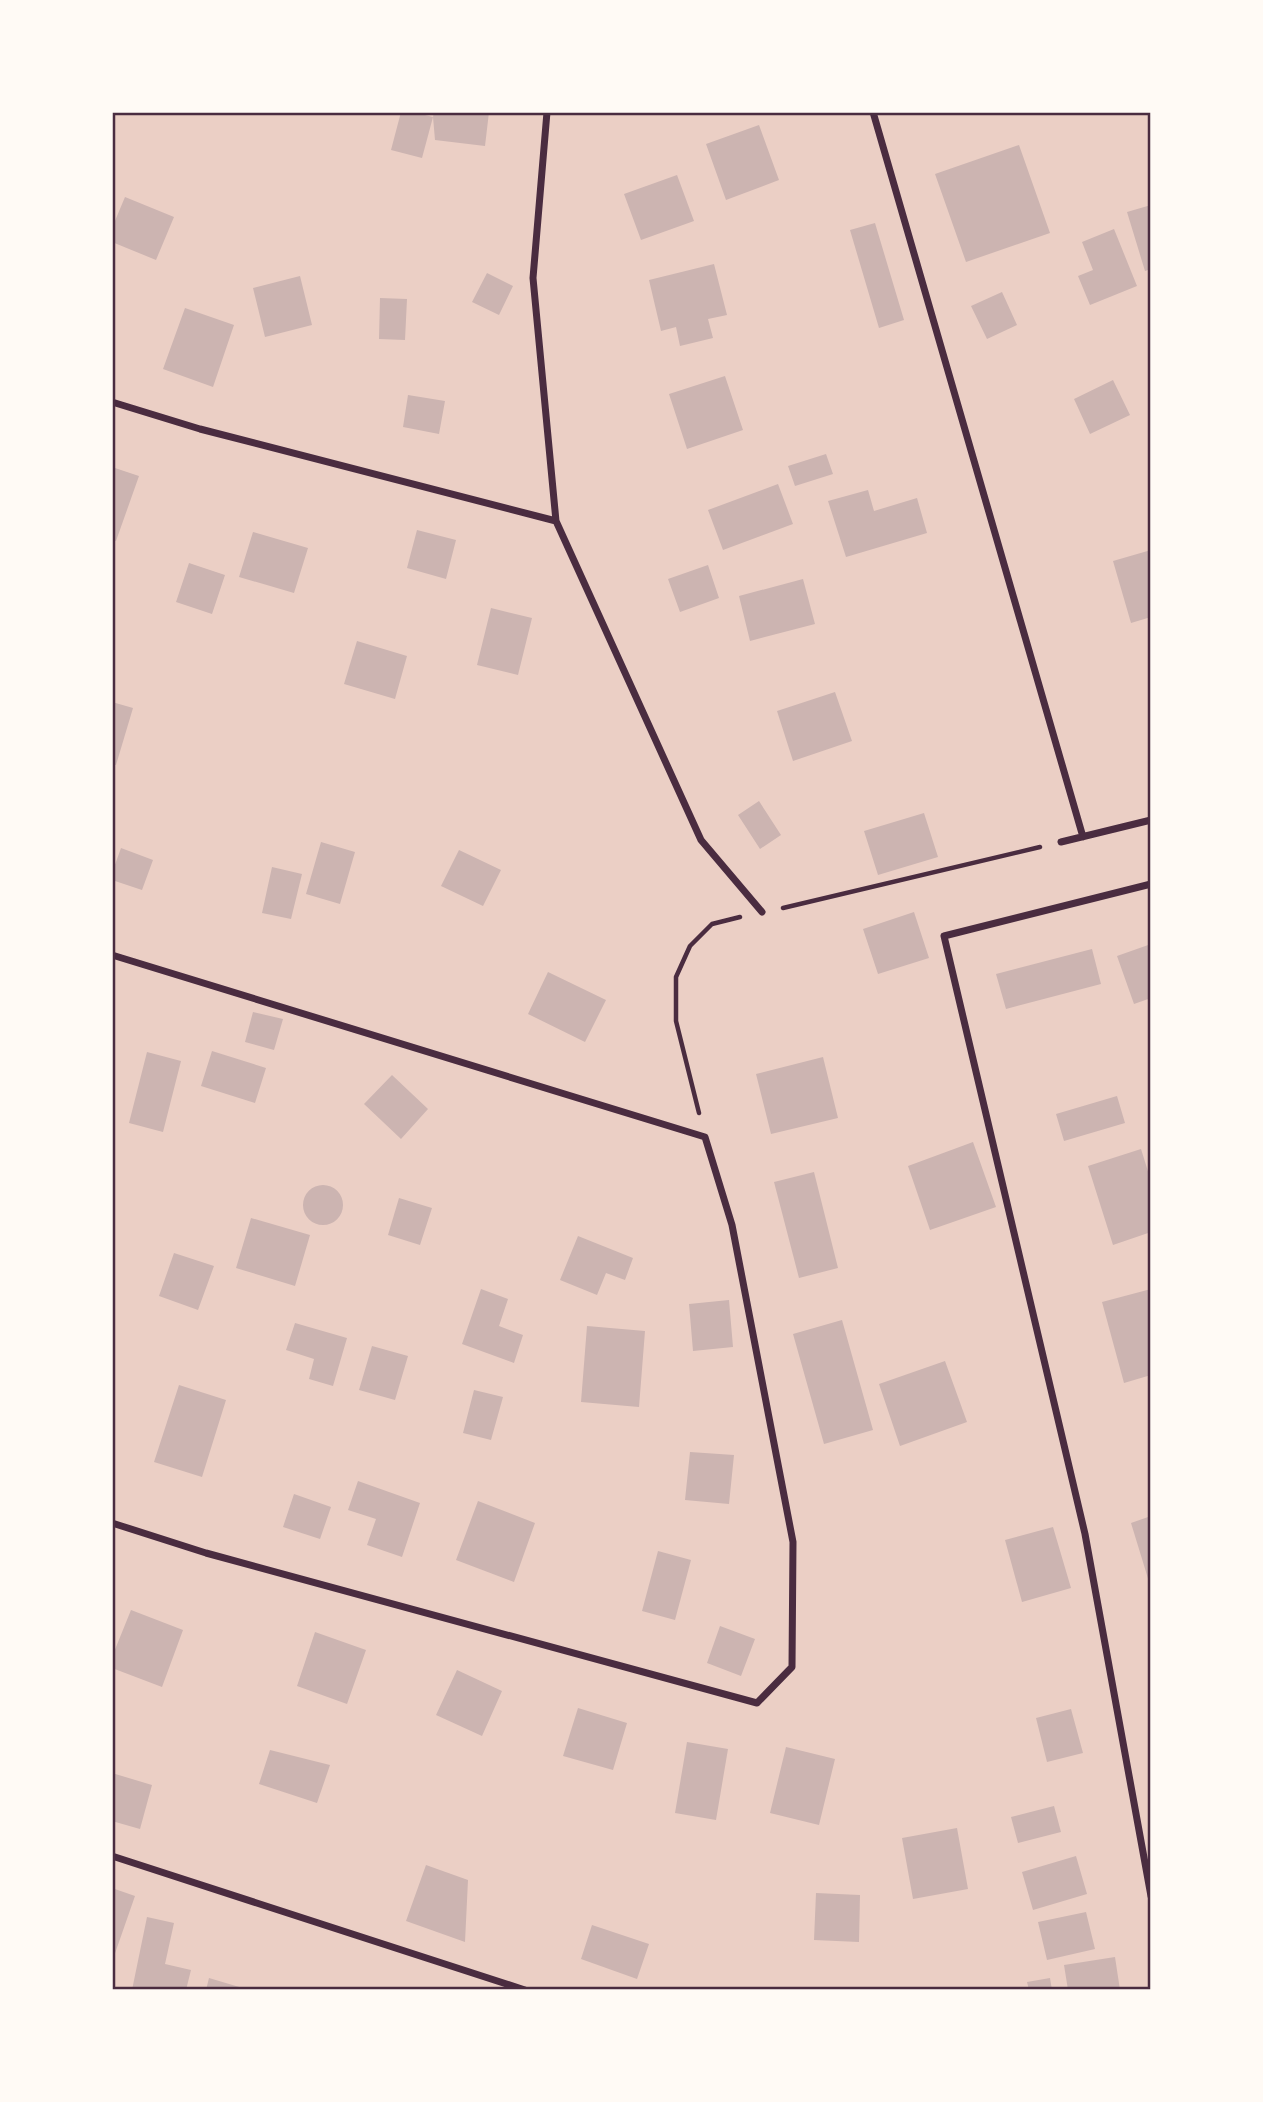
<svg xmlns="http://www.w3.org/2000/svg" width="1263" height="2102" font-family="'PT Sans Narrow',sans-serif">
	<rect width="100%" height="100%" fill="#f7e1d7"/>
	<path fill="#ebcfc5" d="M112,112h1039v1878h-1039z"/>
	<path fill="#ccb4b1" d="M401,112h12l20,5 -11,41 -31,-8z
		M434,112h55l-4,34 -50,-6 -2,-23z
		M759,125l20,55 -53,20 -20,-56z
		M1019,145l31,88 -84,29 -31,-88z
		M677,175l17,46 -53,19 -17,-46z
		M125,197l49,20 -18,43 -44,-18v-14z
		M1151,205v64l-6,2 -18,-59z
		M875,223l29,97 -25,8 -29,-98z
		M1114,229l23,57 -47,19 -12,-29 15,-6 -11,-28z
		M714,264l13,51 -19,4 5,19 -33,8 -4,-19 -15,4 -12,-51z
		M487,273l26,13 -14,29 -27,-13z
		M300,276l12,49 -47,12 -12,-49z
		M1002,292l15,33 -30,14 -16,-33z
		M380,298l27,1 -2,41 -26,-1z
		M185,308l49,17 -21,62 -50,-18z
		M725,376l18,54 -56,19 -18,-55z
		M1113,380l17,35 -40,19 -16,-35z
		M408,395l37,6 -6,33 -36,-7z
		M826,454l7,20 -38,12 -7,-20z
		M112,467l27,9 -23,65 -4,-2z
		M778,484l15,40 -70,26 -15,-40z
		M868,490l6,21 43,-13 10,35 -81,24 -18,-56z
		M417,530l39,10 -10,39 -39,-11z
		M253,532l55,16 -14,45 -55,-16z
		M1151,550v67l-20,6 -18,-62z
		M189,563l36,12 -13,39 -36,-12z
		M708,565l11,33 -39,14 -12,-33z
		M803,579l12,45 -65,17 -11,-45z
		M491,608l41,10 -14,57 -41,-10z
		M357,641l50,15 -12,43 -51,-15z
		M835,692l17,49 -59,20 -16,-50z
		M112,702l21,6 -17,57 -4,-1z
		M759,801l22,34 -21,14 -22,-34z
		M924,813l14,44 -60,18 -14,-44z
		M321,842l34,10 -15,52 -34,-10z
		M121,848l32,12 -11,30 -30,-10v-7z
		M459,850l42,20 -18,36 -42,-20z
		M272,867l30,7 -11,45 -29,-6z
		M914,912l15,46 -51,16 -15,-45z
		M1151,944v54l-17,6 -17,-48z
		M1092,949l9,35 -95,25 -10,-35z
		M548,972l58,28 -21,42 -57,-28z
		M253,1012l30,7 -9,31 -29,-8z
		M212,1051l54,17 -11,35 -54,-17z
		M147,1052l34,9 -18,71 -34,-9z
		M823,1057l15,61 -67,16 -15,-60z
		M392,1075l36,34 -27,30 -37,-35z
		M1117,1096l8,27 -61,18 -8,-27z
		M973,1142l23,65 -66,23 -22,-64z
		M1141,1149l10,32v51l-38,13 -25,-79z
		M814,1172l24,96 -39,10 -25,-96z
		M303 1205a20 20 0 1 1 40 0a20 20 0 1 1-40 0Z
		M399,1198l33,10 -12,37 -32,-10z
		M251,1218l59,17 -15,51 -59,-18z
		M578,1236l55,22 -8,22 -19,-7 -9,22 -37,-15z
		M174,1253l40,13 -16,44 -39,-14z
		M481,1289l27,10 -9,27 24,9 -9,28 -52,-19z
		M1151,1289v86l-27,8 -22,-81z
		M729,1300l4,47 -40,4 -4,-47z
		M842,1320l31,110 -49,14 -31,-110z
		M295,1323l52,15 -14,48 -24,-7 5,-20 -28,-9z
		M587,1326l58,5 -6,76 -58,-5z
		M372,1346l36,10 -13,44 -36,-10z
		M945,1361l22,61 -67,24 -21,-62z
		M179,1385l47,15 -24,77 -48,-15z
		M474,1390l29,7 -12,43 -28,-7z
		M690,1452l44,3 -5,49 -44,-4z
		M358,1481l62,22 -18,54 -35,-12 9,-26 -28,-9z
		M294,1494l37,13 -11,32 -37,-12z
		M478,1501l57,22 -21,59 -58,-22z
		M1151,1516v69h-1l-19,-62z
		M1053,1527l18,61 -49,14 -17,-62z
		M658,1551l33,9 -16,60 -33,-9z
		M131,1610l52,20 -21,57 -50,-19v-11z
		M720,1626l35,13 -14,37 -34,-13z
		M315,1632l51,18 -19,54 -50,-18z
		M457,1670l45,21 -20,45 -46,-21z
		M578,1708l49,15 -14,47 -50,-14z
		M1071,1709l12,44 -36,9 -11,-44z
		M687,1742l41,7 -12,71 -41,-7z
		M786,1747l49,12 -16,66 -49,-12z
		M270,1750l60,15 -13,38 -58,-19z
		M112,1773l40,12 -12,44 -28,-8z
		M1054,1806l7,26 -43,11 -7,-26z
		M957,1828l11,61 -55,10 -11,-61z
		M1076,1856l11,38 -54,16 -11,-38z
		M426,1865l42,15 -3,62 -59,-21z
		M112,1888l23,8 -23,66z
		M816,1893l44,2 -1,47 -45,-2z
		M1086,1912l9,37 -48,11 -9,-38z
		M147,1917l27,6 -9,41 26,6 -5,20h-54z
		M592,1925l57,19 -12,35 -56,-20z
		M1115,1957l5,33h-52l-4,-25z
		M209,1978l37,11v1h-40z
		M1050,1978l2,12h-23l-2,-8z"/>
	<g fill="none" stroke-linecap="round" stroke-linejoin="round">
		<path stroke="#4a2c40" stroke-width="4.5" d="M783,908l257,-61
			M699,1113l-23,-92v-44l14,-31 22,-22 28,-7"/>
		<path stroke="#4a2c40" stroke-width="7" d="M547,112l-14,166 23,243 145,319 61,72
			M873,112l210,725
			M112,402l88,27 356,92
			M1061,842l90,-22
			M1151,884l-207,52 141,598 66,362
			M112,955l593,182 27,88 61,317 -1,125 -35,36 -551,-150 -94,-30
			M112,1856l413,134"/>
	</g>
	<rect width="1263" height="2102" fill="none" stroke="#fffaf5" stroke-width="228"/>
	<rect x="114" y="114" width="1035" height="1874" fill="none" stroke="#4a2c40" stroke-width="2.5"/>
</svg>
